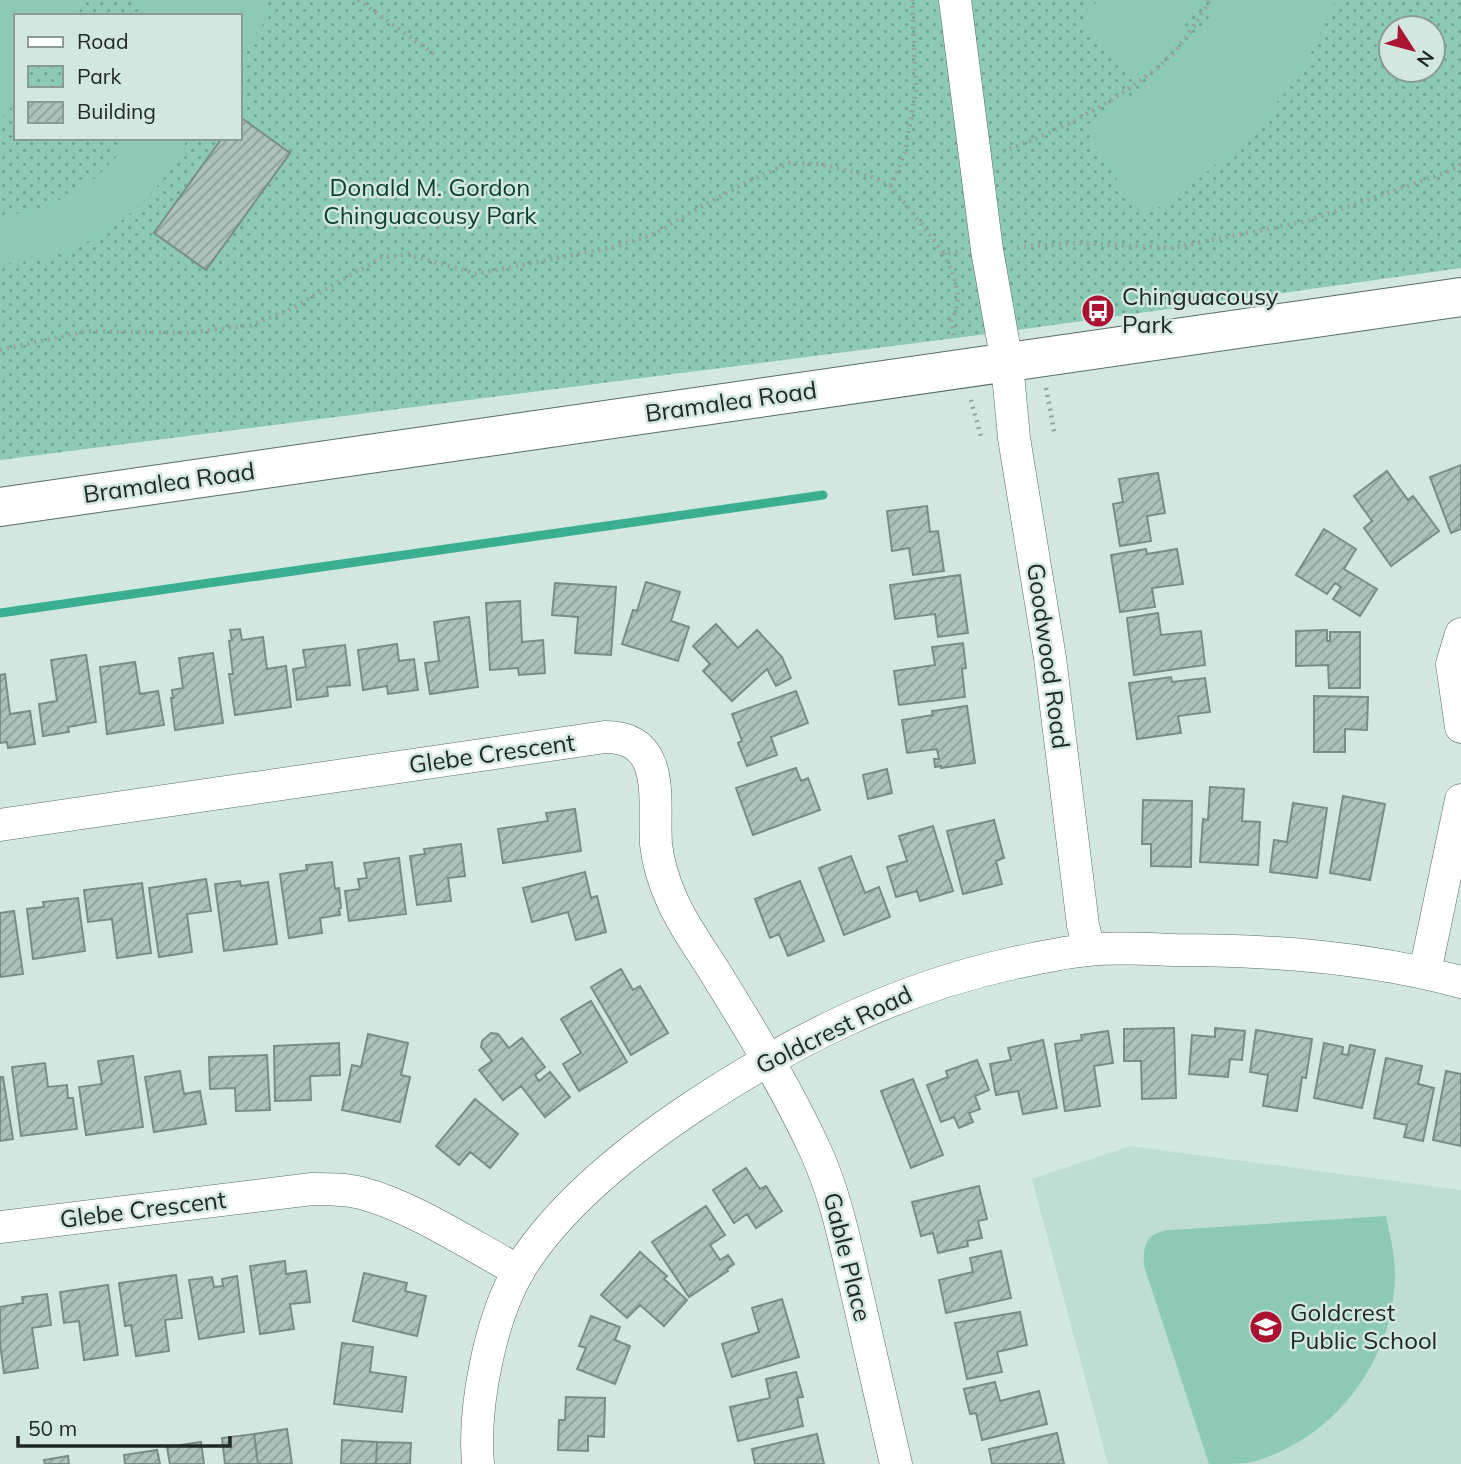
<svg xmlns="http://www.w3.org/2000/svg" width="1461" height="1464" font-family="Mulish,sans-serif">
	<defs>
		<pattern id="park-dots" width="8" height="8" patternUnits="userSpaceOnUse" patternTransform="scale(1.75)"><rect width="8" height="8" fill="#8ccab6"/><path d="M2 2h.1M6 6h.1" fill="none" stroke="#72a494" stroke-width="1.8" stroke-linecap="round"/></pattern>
		<pattern id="building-hatch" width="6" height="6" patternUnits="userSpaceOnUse" patternTransform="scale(1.75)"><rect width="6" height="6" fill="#acc2ba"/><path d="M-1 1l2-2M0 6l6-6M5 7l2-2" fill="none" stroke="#8c9e97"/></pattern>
	</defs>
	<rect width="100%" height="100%" fill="#d1e7df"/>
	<path fill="#bfded3" d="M1130,1146l331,44v274h-353l-76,-285z"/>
	<path fill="url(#park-dots)" fill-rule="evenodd" d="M0,0h1461v268l-451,63 -1010,129zM16,16h224v122h-224zM1391,28h42v42h-42z"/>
	<path fill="#8ccab6" d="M0,0h87l-11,16h-60v84l-16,22z
		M137,0h123l14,9 -30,41 -4,-3v-31h-96z
		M1100,0h100l-22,36 -35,36 -7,3 -7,-2 -45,-45c-4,-14 6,-20 16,-28z
		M1220,0h116l-36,75 -51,61 -60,51 -33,22 -14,1 -11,-8 -41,-65c-2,-6 -2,-10 2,-15 8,-12 28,-19 40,-27 35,-26 66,-58 88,-95z
		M130,138h58c-35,74 -106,123 -188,126v-48c54,-5 101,-32 130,-78z
		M1386,1216c4,19 9,39 9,59 -1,87 -63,168 -148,188 -12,1 -26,1 -38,1l-65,-198c-1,-22 2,-33 26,-36z"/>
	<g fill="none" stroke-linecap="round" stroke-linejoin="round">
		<path stroke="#3aaf90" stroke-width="9" d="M0,613l823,-118"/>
	</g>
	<path fill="url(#building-hatch)" stroke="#798d86" stroke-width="2" d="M240,117l50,36 -84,117 -52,-37 68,-95h18z
		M1461,465v64l-10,4 -21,-56z
		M1387,471l21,29 5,-4 26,35 -48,35 -27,-38 8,-7 -18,-25z
		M1158,473l7,40 -18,3 4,25 -31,5 -7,-42 10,-2 -4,-23z
		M927,506l3,26 8,-1 6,40 -31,4 -4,-27 -17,3 -5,-40z
		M1324,529l32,20 -12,20 33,20 -17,27 -27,-17 8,-12 -6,-4 -8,11 -31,-19z
		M1146,549l1,5 30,-5 6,35 -31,4 3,19 -35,5 -9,-57z
		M960,575l8,58 -30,4 -3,-23 -40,5 -5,-34z
		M646,582l34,10 -9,29 18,6 -11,34 -56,-17 11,-34 4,1z
		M555,583l61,4 -5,68 -36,-2 3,-36 -26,-2z
		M520,601l2,41 21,-2 2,33 -26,2 -1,-7 -28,2 -4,-67z
		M1158,613l3,22 40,-4 4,34 -71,10 -7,-57z
		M469,617l9,70 -48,7 -5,-31 14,-2 -5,-39z
		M716,624l22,24 19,-18 25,27 9,21 -15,8 -9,-17 -35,32 -29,-30 7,-7 -17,-18z
		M240,629l2,11 21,-3 4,32 19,-3 5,41 -56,8 -6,-41h4l-4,-33 3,-1 -2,-10z
		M1327,630v11h3v-9h30v56h-31l-1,-23 -32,1v-35z
		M963,643l3,25 -4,1 3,28 -66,8 -5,-34 41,-6 -3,-18z
		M397,644l2,17 15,-2 4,31 -30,4 -1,-8 -24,4 -5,-40z
		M345,645l5,40 -23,2 1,9 -31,4 -4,-31 13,-2 -3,-17z
		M213,653l10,70 -48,7 -4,-32h2l-1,-8 11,-2 -4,-30z
		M86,655l10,67 -28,5 1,5 -26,4 -4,-32 18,-3 -6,-41z
		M135,662l5,32 18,-3 6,34 -57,9 -7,-67z
		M5,674l5,40 20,-3 5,33 -27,4 -1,-6 -7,1v-68z
		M1171,677l1,5 33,-4 5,34 -32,4 3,17 -44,6 -8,-56z
		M796,691l12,32 -37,14 6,18 -30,11 -9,-23 4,-2 -10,-27z
		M1314,696l54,1 -1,33 -22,-1v23h-31z
		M967,706l8,57 -34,5v-2l-6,1 -1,-8h5l-2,-10 -30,4 -5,-33 31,-5 -1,-4z
		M796,768l5,13 7,-3 12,32 -67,25 -17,-47z
		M887,769l5,24 -24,6 -5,-24z
		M1210,787l34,2 -2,32 18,1 -2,43 -58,-3 3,-43 5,1z
		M1343,796l42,8 -15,76 -40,-7z
		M1143,800l49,1 -1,66 -40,-1v-22h-9z
		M1293,803l34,5 -10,70 -47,-6 4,-32 13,2z
		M575,809l6,42 -78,12 -5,-34 50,-8 -2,-8z
		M994,820l10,38 -8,3 6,23 -39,10 -16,-63z
		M933,826l20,65 -33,10 -3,-10 -21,6 -9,-30 20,-6 -8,-25z
		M461,844l4,32 -17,2 3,23 -34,4 -7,-49 15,-2 -1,-5z
		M851,856l14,37 14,-6 11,30 -46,18 -25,-67z
		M399,858l7,56 -57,7 -4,-30 15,-2 -2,-10 9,-1 -3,-15z
		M332,862l3,27 4,-1 2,20 -2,1 1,6 -20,3 2,15 -33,5 -9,-64 27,-4 -1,-5z
		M585,872l6,26 6,-2 9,36 -30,8 -8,-28 -36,10 -9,-34z
		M206,879l5,32 -24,3 5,38 -33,5 -10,-69z
		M240,881l1,5 27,-4 9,62 -53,7 -9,-67z
		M800,881l24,60 -36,15 -9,-22 -9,4 -15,-39z
		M142,883l9,70 -34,5 -5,-39 -24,3 -4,-32z
		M78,898l7,53 -52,8 -6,-50 17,-2 -1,-5z
		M14,911l9,63 -23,3v-64z
		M621,969l12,21 7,-4 28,47 -37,22 -40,-68z
		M591,1001l36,61 -48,29 -16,-27 18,-11 -20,-34z
		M1174,1028l2,70 -34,1 -1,-38h-17v-32z
		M1215,1028l30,3 -3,29 -12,-1 -2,18 -39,-3 3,-39 23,2z
		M1256,1030l56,9 -6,39 -4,-1 -5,34 -34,-5 5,-31 -18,-3z
		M1108,1031l5,32 -19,3 6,40 -35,5 -10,-67 27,-4 -1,-5z
		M491,1033l7,1 11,14 13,-10 23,29 -10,8 4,6 11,-9 20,25 -25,20 -24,-31 -18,14 -24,-30 13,-9 -11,-14 1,-6z
		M368,1034l40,9 -7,32 9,2 -10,45 -58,-12 10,-45 9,2z
		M1043,1040l14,68 -34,6 -5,-23 -22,4 -6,-31 21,-4 -3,-12z
		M339,1043l1,32 -30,1 1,24 -36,1 -1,-55z
		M1324,1043l19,4 -1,7 6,1 2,-10 25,5 -13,58 -48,-10z
		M267,1055l3,55 -34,1 -1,-23 -25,1 -1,-32z
		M133,1056l10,71 -57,8 -7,-48 23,-3 -4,-23z
		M1386,1058l36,8 -4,18 16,4 -11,53 -19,-4 3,-12 -33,-7z
		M977,1060l12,30 -14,6 5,13 -11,4 4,9 -14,6 -5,-11 -13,5 -14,-37 21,-8 -2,-6z
		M45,1063l3,24 19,-2 1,13h5l4,31 -56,7 -9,-69z
		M180,1071l4,23 16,-3 6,33 -52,8 -9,-55z
		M1446,1071l15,3v72l-28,-6z
		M0,1077h3l10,62 -13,2z
		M913,1079l30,76 -32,13 -30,-77z
		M475,1099l43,35 -28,34 -20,-16 -11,13 -23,-19z
		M746,1168l14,21 6,-3 16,25 -26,17 -9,-14 -13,9 -21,-33z
		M979,1186l8,33 -9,2 4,17 -15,3 1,5 -30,7 -5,-20 -12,3 -9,-34z
		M706,1206l19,29 -15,10 10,15 8,-5 6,9 -7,5 1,2 -39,26 -37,-55z
		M1001,1251l10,47 -65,15 -7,-33 34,-8 -3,-14z
		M640,1252l27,24 -3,3 23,21 -23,26 -24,-21 -13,13 -26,-23z
		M285,1261l1,13 20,-3 4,31 -20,2 4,25 -34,5 -10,-68z
		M364,1273l43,10 -2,8 21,5 -9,40 -64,-15z
		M176,1275l6,43 -17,2 4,31 -33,5 -5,-31 -6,1 -6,-43z
		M237,1276l7,56 -45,7 -10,-59 23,-3 2,10 9,-1 -1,-7z
		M108,1285l10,70 -34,5 -5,-39 -15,2 -4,-31z
		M47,1294l4,31 -19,3 6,40 -34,5 -4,-29v-37l23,-4 -1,-6z
		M782,1299l17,58 -67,20 -10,-33 37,-12 -7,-24z
		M1020,1312l7,33 -30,7 5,20 -35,7 -12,-56z
		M591,1316l29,11 -5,13 15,6 -15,38 -38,-15 9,-21 -7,-2z
		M342,1343l31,4 -3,25 36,5 -4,35 -68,-8z
		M796,1372l7,25 -6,1 6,28 -65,15 -8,-34 40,-9 -4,-19z
		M995,1382l5,19 39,-10 8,33 -65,16 -6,-27 -6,1 -6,-25z
		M566,1397l39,1 -1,39 -16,-1v15l-30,-1 1,-30h6z
		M287,1429l5,35h-34l-4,-30z
		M1057,1433l7,31h-72l-3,-15z
		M254,1434l4,30h-33l-3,-26z
		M817,1434l7,30h-69l-3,-15z
		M342,1440l35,2 -1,22h-35z
		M201,1442l3,22h-34l-3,-17z
		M377,1442l34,1 -1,21h-34z
		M157,1450l3,14h-35l-1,-9z
		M68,1456l1,8h-24l-1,-4z"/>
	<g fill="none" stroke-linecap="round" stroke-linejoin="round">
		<defs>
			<path id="minor" d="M955,0l32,250 20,113 7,75 36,220 33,267 6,25
				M1461,634l-9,30 9,63
				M0,825l605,-88c63,0 48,65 51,107 2,20 8,38 16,56 12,28 33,55 49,82 34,55 68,111 95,170 20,44 29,91 40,137 13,58 27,117 40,175
				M1425,972l36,-172
				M0,1227l312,-38c17,0 33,0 49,4 51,13 111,53 158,78
				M478,1464c-5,-57 12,-144 41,-194 39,-64 111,-121 172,-162 101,-67 204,-119 323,-145 25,-5 50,-11 74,-13 29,-3 59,-1 88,0 96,0 192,7 285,32"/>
			<path id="major" d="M0,507l1461,-210"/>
		</defs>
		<use href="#minor" stroke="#586c65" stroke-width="33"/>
		<use href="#major" stroke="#586c65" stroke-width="40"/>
		<path stroke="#93a49e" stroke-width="4.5" stroke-dasharray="2 5" stroke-linecap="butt" d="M358,0l76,54
			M1003,151c55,-19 118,-52 162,-90 16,-14 34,-42 45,-61
			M891,186l14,-34 11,-62 -4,-90
			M1017,247l61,-4 93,5 136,-27 143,-50 11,-7
			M944,253c10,24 21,44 7,68l4,16
			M0,350l87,-19 100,2 64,-8 36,-14 94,-53 27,-4 68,20 137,-27 42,-13 24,-15 64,-35 46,-21 28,1 25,5 28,7 21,10 53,67 15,-1
			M1046,388l9,48
			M971,400l11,40"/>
		<use href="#minor" stroke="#fff" stroke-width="32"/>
		<use href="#major" stroke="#fff" stroke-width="38"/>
	</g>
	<defs>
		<symbol id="bus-disc" viewBox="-11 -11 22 22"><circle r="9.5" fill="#aa1431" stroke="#d1e7df"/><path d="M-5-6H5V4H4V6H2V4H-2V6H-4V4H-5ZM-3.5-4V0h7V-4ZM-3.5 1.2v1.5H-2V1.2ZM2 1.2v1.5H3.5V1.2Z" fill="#fff"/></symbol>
		<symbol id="school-disc" viewBox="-11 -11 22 22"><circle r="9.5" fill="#aa1431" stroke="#d1e7df"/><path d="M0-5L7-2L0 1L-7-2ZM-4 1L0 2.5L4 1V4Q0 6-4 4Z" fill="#fff"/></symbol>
	</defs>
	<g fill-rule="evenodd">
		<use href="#bus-disc" x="1079" y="292" width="38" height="38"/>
		<use href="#school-disc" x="1247" y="1308" width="38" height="38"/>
	</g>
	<g text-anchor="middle" stroke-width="5" stroke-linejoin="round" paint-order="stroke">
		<g font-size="24" fill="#0c3f32" stroke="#d1e7df">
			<text x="430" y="196">Donald M. Gordon<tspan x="430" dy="28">Chinguacousy Park</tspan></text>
		</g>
		<g font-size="24" fill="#202825" stroke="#d1e7df" text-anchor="start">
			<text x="1122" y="305">Chinguacousy<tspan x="1122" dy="28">Park</tspan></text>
			<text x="1290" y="1321">Goldcrest<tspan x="1290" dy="28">Public School</tspan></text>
		</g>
		<g font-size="24" fill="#202825" stroke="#d1e7df">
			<text transform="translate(731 402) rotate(-8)" y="8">Bramalea Road</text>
			<text transform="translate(169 483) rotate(-8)" y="8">Bramalea Road</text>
			<text transform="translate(1048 656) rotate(82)" y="8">Goodwood Road</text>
			<text transform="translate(492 754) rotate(-8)" y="8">Glebe Crescent</text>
			<text transform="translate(834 1030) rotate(-26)" y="8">Goldcrest Road</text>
			<text transform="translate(143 1210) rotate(-7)" y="8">Glebe Crescent</text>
			<text transform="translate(847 1257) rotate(76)" y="8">Gable Place</text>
		</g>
	</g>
	<rect x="14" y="14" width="228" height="126" fill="#d1e7df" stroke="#8a9b95" stroke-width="2"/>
	<rect x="28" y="37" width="35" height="10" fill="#ffffff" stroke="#8a9b95" stroke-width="2"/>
	<text x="77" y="49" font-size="21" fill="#202825">Road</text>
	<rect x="28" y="66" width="35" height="21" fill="url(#park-dots)" stroke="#8a9b95" stroke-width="2"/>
	<text x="77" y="84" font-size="21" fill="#202825">Park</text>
	<rect x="28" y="102" width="35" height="21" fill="url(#building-hatch)" stroke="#8a9b95" stroke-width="2"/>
	<text x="77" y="119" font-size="21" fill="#202825">Building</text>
	<g transform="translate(1412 49) rotate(126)"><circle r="33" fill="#d1e7df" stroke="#8a9b95" stroke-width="2"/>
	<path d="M0-5L12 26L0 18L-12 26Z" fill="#aa1431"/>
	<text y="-10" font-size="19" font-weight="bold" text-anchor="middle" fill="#202825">N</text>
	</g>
	<path d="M18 1436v10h212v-10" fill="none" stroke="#202825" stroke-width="3.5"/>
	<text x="28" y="1436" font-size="21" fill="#202825" stroke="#d1e7df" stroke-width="5" paint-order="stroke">50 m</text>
</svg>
